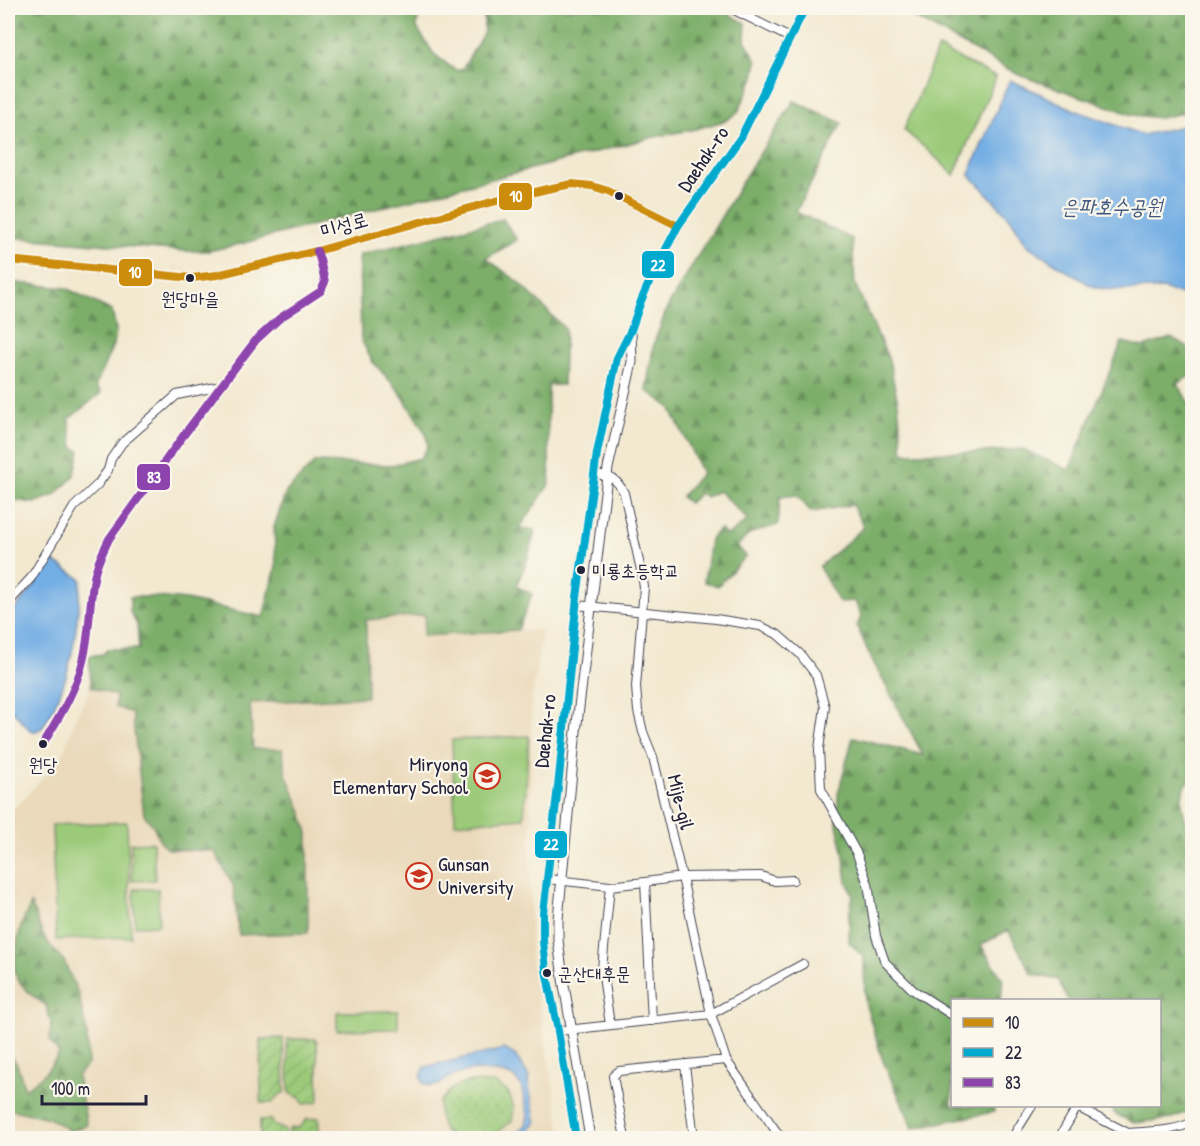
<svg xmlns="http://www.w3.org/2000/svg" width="1200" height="1146" font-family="'Patrick Hand','Poor Story',sans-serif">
	<defs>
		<pattern id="grass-dots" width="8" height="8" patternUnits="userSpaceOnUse" patternTransform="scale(1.5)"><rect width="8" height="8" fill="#9bca79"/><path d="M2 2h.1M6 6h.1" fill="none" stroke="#85ad6a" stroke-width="1.8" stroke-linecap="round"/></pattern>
		<pattern id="forest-firs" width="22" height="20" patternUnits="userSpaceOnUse" patternTransform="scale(1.5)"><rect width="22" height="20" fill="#7cae69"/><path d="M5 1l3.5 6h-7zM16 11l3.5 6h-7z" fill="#658d58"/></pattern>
		<pattern id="garden-furrows" width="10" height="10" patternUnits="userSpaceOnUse" patternTransform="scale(1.5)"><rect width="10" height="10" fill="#9bca79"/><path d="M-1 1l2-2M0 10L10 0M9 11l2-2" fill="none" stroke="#85ad6a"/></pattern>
	</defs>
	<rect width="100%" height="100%" fill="#fbf7ec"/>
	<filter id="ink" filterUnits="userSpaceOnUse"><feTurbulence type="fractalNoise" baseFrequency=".0167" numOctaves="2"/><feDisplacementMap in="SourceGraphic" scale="12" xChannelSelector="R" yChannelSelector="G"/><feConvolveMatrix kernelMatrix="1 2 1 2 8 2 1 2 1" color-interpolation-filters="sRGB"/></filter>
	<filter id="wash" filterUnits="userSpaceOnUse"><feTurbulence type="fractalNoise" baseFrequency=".008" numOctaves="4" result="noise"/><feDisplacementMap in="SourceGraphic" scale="24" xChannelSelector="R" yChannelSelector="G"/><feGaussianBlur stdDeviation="1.35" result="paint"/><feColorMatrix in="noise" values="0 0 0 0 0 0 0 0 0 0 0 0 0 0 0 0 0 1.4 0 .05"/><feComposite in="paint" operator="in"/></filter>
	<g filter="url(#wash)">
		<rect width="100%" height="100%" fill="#f2e9d0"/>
		<path fill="#ead9ba" d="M425,615l-1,21 94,-6 24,1 -11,77 -1,246 32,184h-554v-326l10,-7 44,-48 14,-40 15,-30 25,9 16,17 12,102 10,12 7,16 6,6 47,2 19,34 6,50 69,-2v-100l-6,-21 -16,-38 -4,-25h-29l-4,-47 118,-5 -1,-77z"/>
		<path fill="url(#grass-dots)" stroke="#5e765a" stroke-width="1.5" d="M468,1082l26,1 15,10 5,15 -2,13 -20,15 -10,2h-26l-12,-7 -5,-15v-13l12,-14z"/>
		<path fill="url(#forest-firs)" stroke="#4f6852" stroke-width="1.5" d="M8,8h407l3,8 -1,12 17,26 21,16h7l22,-38v-24h236l10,7 16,8 -1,17 12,21 -3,16 -16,35 -11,8 -31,9 -38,7 -422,109 -28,6h-23l-177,-14z
			M897,8h295v103l-32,7 -27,-3 -114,-40z
			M794,101l48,22 -46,89 56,27 3,45 34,76 9,43 5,50 82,-1 37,-3 47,21 53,-128 21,5 28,-9c24,11 21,10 21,36l-14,10 14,25v148l-3,3 3,9v210c-20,14 -5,44 0,62v269l-22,9 -36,4 -19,-9 -5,-8h50v-106h-92l-10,-20 -26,-6 -24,-44 -27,15 22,35 -2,20h-49v106h41l1,6 -81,16 -30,-67 -18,-59 -1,-44 -15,-16v-26l4,-21 -6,-13 -4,-32 -6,-25 1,-31 15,-57 70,18 -53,-99 -13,-30 4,-9 -6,-16 -16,1 -20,-35 45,-40 -12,-22 -41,7 -14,-17 -17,2 -2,28 -27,8 -14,13 9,10 -28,30 -14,-4 6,-43 10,-10 7,7 21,-16 -29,-29 -13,6 -6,-4 -11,10 -8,-6 21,-24 -32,-66 -24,-17 8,-47 14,-37 80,-134z
			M503,219l14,21 -31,18 34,25 45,46 -2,56h-15v45l2,53 -31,46 16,1 -8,31 -11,25 16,8 -14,36 -95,6 2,-21 -59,5 1,77 -117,6 3,46h29l4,25 16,38 6,21v100l-69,2 -6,-50 -19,-34 -47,-2 -6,-6 -7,-16 -10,-12 -12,-102 -17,-6 1,-11 -25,-9 -2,-31 14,-2 5,-5h31l-2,-25 -7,-12v-15h27l29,3 77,17 13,-50 -2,-40 12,-35 29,-30 77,3 29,-7 7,-12 -2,-12 -26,-42 -28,-31 -11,-22 -2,-84z
			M8,282l58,6 46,23 4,18 -1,11 -20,47 6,6 -32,26 4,28 7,4 -6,25 -19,19 -21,8 -26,-4z
			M31,904l11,29 9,14 13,14 14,32 9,40 1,31 -11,12 10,49 -17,6 -21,-13 -41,-9v-57l9,12 8,25c15,-9 25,-20 34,-35l-9,-13 1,-19 -5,-17c-11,-7 -28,-19 -31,-33 -2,-10 4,-42 8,-51 2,-6 6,-11 8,-17z"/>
		<path fill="#9bca79" stroke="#5e765a" stroke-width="1.5" d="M938,48l58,29 -42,98 -22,-21 -28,-24z
			M529,736l-5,82 -69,5 -3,-83z
			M127,822l4,115 -75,3 -4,-115z
			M153,842l2,38 -23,1 -1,-38z
			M134,889h24l1,36 -24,1z
			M398,1011v18l-61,1v-18z"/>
		<path fill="url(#garden-furrows)" stroke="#5e765a" stroke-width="1.5" d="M283,1038l2,54 -6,3 -7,8h-11l-1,-64z
			M287,1039h28l2,3 2,57 -2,3 -13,2 -4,-6 -11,-5z
			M319,1118v20h-30v-9l11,-2 7,-8z
			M260,1120h12l2,5 11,5 1,8h-26z"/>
		<path fill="#73aee4" stroke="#4a6890" stroke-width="1.5" d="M1010,80l67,31 66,24 49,-11v174l-29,-9 -49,1 -16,-2 -8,-3 -28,-17 -35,-23 -16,-26 -42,-45z
			M50,559l31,20c-4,52 -9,104 -39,149l-6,3h-5l-23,-25v-89l27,-32z
			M504,1049l11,6 14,21 -1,6 8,40c-6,9 -15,17 -26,16l16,-13 2,-11 -7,-28 -7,-9 -11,-4 -26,-3 -10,1 -21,8 -7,6 -9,1 -7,-3 -2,-6 4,-10z"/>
	</g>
	<g filter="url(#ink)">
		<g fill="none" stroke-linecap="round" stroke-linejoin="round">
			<defs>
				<path id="minor" d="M730,8l60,30
					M594,473c16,4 22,4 30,20l18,82 2,12 -8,100 2,24 5,21 10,25 29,120 29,137 15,46 55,78
					M8,603l23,-25 43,-71 24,-23 10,-14 3,-11 11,-16 55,-48 44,-9
					M576,605l140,14 44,7 17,8 23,20 16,21 9,32 -6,42 2,40 36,65 11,30 8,52 9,26 28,28 39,25
					M43,744c16,-26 33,-54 40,-83 7,-27 6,-56 11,-83 2,-14 9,-26 15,-39l74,-103 73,-96 24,-22 41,-27 4,-9 -5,-22 -3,-9
					M547,879l63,7 35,-4 37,-5 79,-1 14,5 18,-1
					M645,882l7,139
					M610,1025l-8,-56 8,-83
					M558,1031l153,-17 92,-50
					M685,1065l9,73
					M1075,1106l63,32
					M1129,1133c21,-2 45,-1 63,-11
					M625,1138l-12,-62 6,-5 107,-11
					M1012,1138l20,-32
					M1059,1138l18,-31"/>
				<path id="tertiary" d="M8,260l184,18 25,-3 100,-24 171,-48 59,-14 25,-5 20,2 16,5 70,35
					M576,1138l-18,-107 -12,-61 -3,-29v-28l16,-135 18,-181 20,-144 20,-95 14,-28 10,-29 10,-23 27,-52 63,-89 64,-129
					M590,1138l-27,-159 -5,-39v-21l17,-179 33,-272 24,-106 -1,-30"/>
			</defs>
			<use href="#minor" stroke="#414051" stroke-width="10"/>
			<use href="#tertiary" stroke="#414051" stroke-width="11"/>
			<use href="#minor" stroke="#fff" stroke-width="8"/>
			<use href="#tertiary" stroke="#fff" stroke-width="9"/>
			<defs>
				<path id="bus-1" d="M8,260l184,18 25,-3 100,-24 171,-48 59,-14 25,-5 20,2 16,5 70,35"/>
				<path id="bus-2" d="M576,1138l-18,-107 -12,-61 -3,-29v-28l16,-135 18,-181 20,-144 20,-95 14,-28 10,-29 10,-23 27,-52 63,-89 64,-129"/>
				<path id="bus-3" d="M43,744c16,-26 33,-54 40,-83 7,-27 6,-56 11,-83 2,-14 9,-26 15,-39l74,-103 73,-96 24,-22 41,-27 4,-9 -5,-22 -3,-9"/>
			</defs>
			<use href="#bus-1" stroke="#fbf7ec" stroke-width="12"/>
			<use href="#bus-2" stroke="#fbf7ec" stroke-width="12"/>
			<use href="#bus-3" stroke="#fbf7ec" stroke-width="12"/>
			<use href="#bus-1" stroke="#cc8c0c" stroke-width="8"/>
			<use href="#bus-2" stroke="#00a9ce" stroke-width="8"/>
			<use href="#bus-3" stroke="#8e44ad" stroke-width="8"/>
		</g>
	</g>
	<defs>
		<symbol id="school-ring" viewBox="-11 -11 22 22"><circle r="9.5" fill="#fbf7ec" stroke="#c8321e" stroke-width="1.5"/><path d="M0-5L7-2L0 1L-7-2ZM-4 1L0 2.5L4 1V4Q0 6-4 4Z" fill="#c8321e"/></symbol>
		<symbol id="university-ring" viewBox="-11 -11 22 22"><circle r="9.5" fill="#fbf7ec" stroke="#c8321e" stroke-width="1.5"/><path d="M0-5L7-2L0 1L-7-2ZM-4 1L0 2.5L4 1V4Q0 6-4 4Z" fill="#c8321e"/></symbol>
	</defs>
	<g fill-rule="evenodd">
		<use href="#school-ring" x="472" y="761" width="30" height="30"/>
		<use href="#university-ring" x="404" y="861" width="30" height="30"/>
	</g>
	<g fill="#22223b" stroke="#fbf7ec" stroke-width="2">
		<circle cx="619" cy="196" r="5"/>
		<circle cx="190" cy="278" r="5"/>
		<circle cx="581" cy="570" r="5"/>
		<circle cx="43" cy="744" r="5"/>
		<circle cx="547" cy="973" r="5"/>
	</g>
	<g text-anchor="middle" stroke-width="4.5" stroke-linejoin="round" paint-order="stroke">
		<g font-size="18" fill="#22223b" stroke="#fbf7ec">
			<text x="190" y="305">원당마을</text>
			<text x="592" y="577" text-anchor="start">미룡초등학교</text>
			<text x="43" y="771">원당</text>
			<text x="558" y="980" text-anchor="start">군산대후문</text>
		</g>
		<g font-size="20" fill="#22223b" stroke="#fbf7ec">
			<text transform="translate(703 159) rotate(-56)" y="7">Daehak-ro</text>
			<text transform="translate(344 225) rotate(-16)" y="7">미성로</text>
			<text transform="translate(545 731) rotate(-84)" y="7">Daehak-ro</text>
			<text transform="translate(681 802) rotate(76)" y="7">Mije-gil</text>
		</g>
		<g font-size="20" fill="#22223b" stroke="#fbf7ec" text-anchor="end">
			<text x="468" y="771">Miryong<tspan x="468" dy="23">Elementary School</tspan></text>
			<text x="438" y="871" text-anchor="start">Gunsan<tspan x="438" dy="23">University</tspan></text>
		</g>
		<g font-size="21" font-style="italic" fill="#425a7f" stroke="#fbf7ec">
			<text x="1112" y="214">은파호수공원</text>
		</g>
	</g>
	<g stroke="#fbf7ec" stroke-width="2">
		<rect x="498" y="182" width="35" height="29" rx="6" fill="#cc8c0c"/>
		<rect x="641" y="250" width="34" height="29" rx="6" fill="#00a9ce"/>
		<rect x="118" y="258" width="35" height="29" rx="6" fill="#cc8c0c"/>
		<rect x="136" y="463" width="35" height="28" rx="6" fill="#8e44ad"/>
		<rect x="534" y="830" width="34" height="29" rx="6" fill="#00a9ce"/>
	</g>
	<g font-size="16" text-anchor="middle" font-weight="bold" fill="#fff">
		<text x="516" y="202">10</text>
		<text x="658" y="271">22</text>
		<text x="135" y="278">10</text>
		<text x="154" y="483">83</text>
		<text x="551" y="850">22</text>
	</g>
	<rect width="1200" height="1146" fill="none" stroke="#fbf7ec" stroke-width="30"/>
	<rect x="951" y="999" width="210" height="108" fill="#fbf7ec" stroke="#a4a2a5" stroke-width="1.5"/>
	<rect x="963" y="1018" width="30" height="9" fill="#cc8c0c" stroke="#a4a2a5" stroke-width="1.5"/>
	<text x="1005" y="1029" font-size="18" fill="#22223b">10</text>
	<rect x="963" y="1048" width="30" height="9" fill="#00a9ce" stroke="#a4a2a5" stroke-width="1.5"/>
	<text x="1005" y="1059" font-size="18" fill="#22223b">22</text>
	<rect x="963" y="1078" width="30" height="9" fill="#8e44ad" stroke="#a4a2a5" stroke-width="1.5"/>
	<text x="1005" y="1089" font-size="18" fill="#22223b">83</text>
	<path d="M42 1095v9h104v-9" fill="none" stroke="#22223b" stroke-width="3"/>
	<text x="51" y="1095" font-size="18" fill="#22223b" stroke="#fbf7ec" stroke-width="4.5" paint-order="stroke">100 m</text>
</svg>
